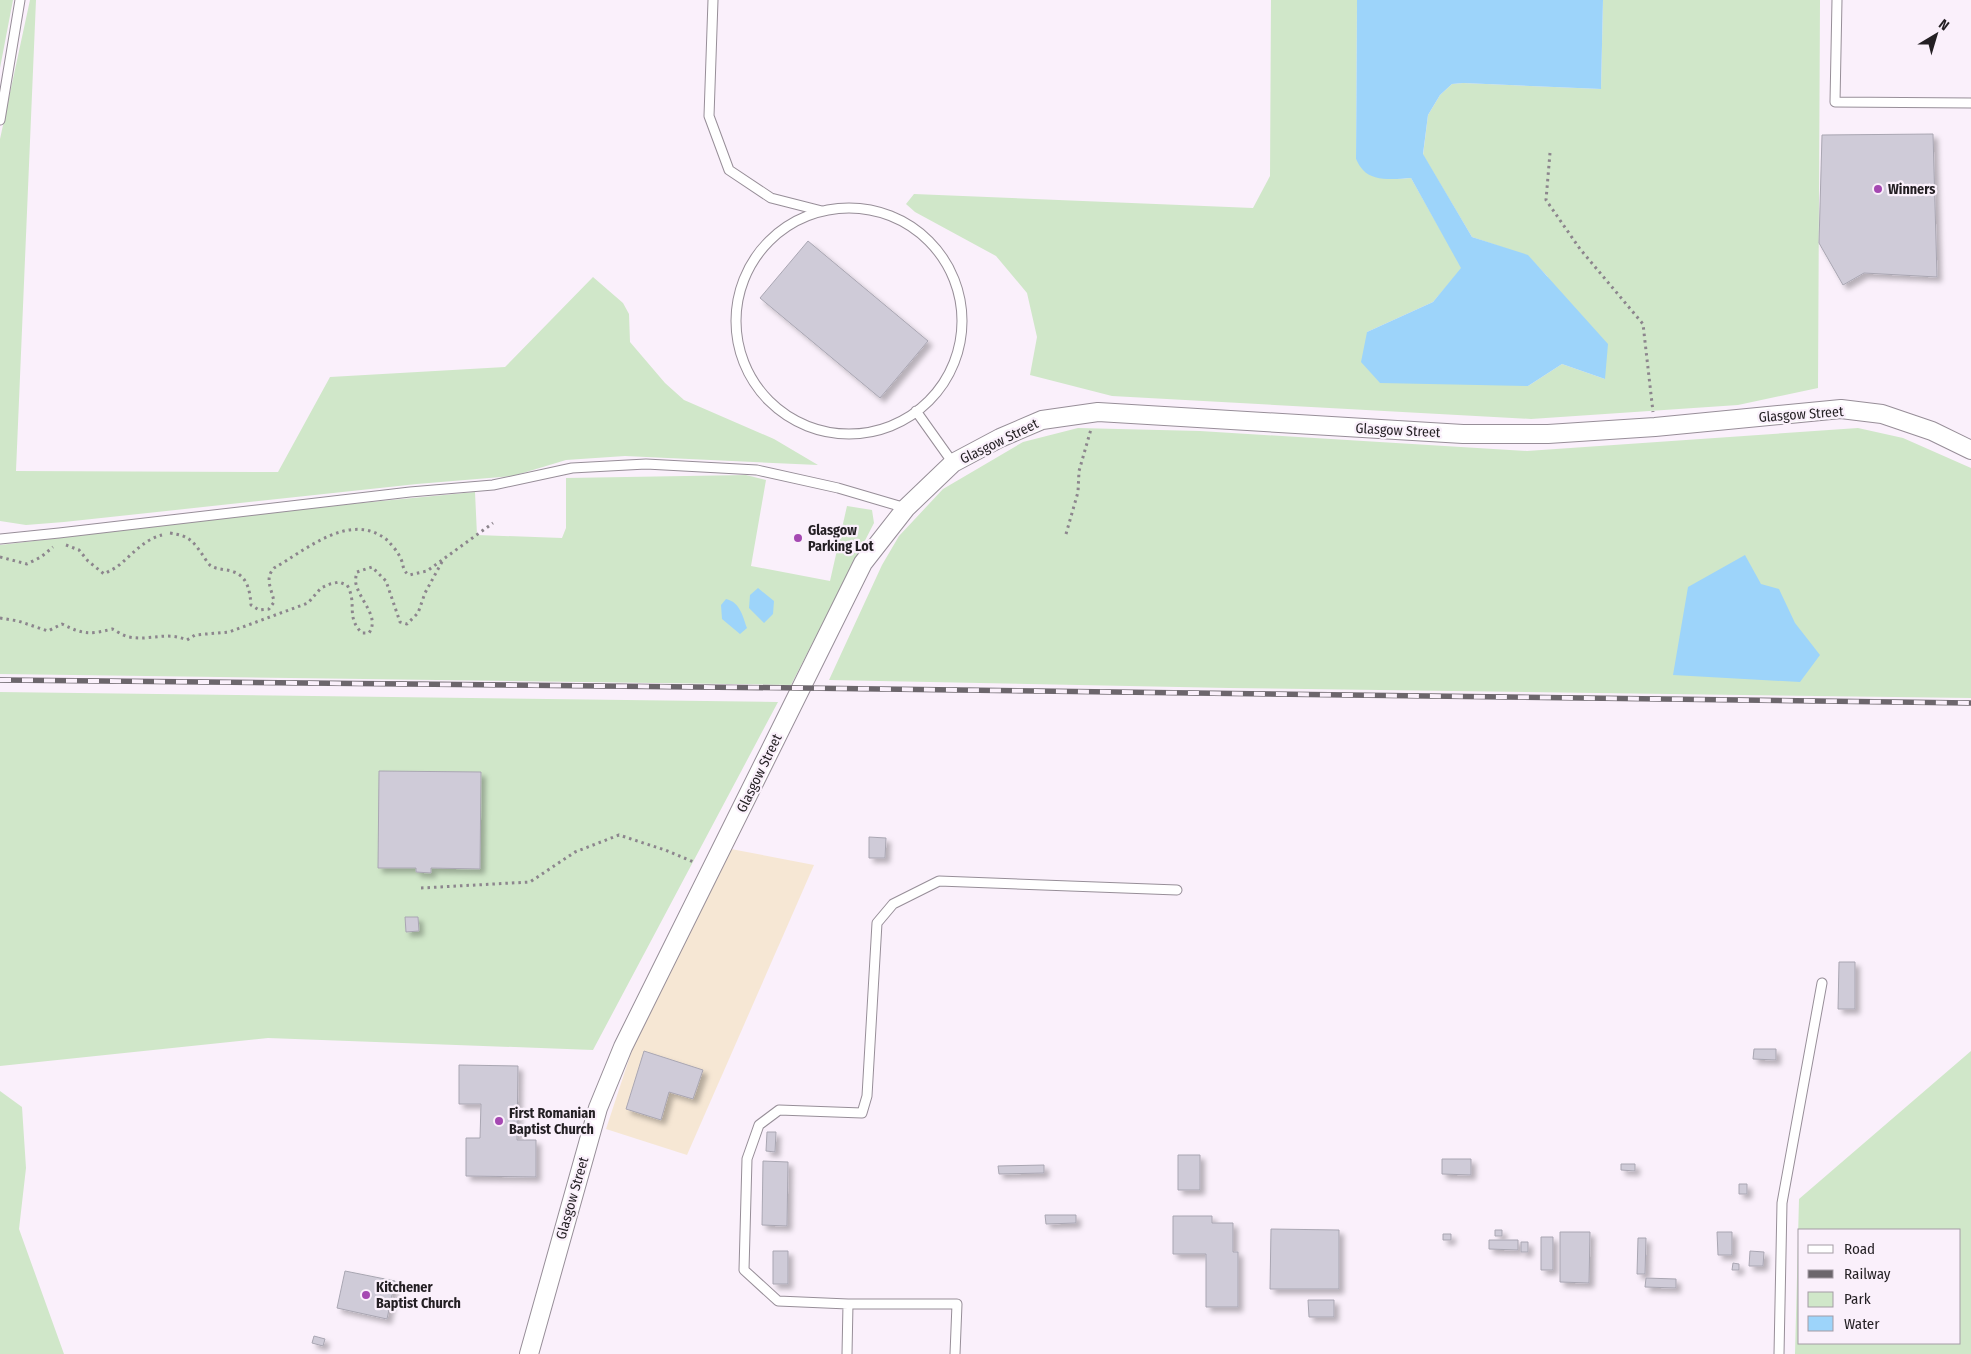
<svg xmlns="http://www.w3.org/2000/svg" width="1971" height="1354" font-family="'Fira Sans Condensed',sans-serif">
	<defs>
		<filter id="shadow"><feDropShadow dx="4.5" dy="4.5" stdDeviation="2.5" flood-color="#0004"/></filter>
	</defs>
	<rect width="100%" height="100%" fill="#faf0fb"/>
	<path fill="#f6e7d4" d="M731,849l83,16 -127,290 -81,-26 26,-79z"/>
	<path fill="#d0e7c9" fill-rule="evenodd" d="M0,0h13l-13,68z
		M30,0h6l-20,471 262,1 52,-95 175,-10 88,-90 30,26 6,11 1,28 35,41 19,17 90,39 44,26 -193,-9 -59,4 -53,16 -96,8 -353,38 -38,3 -26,-4v-382z
		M1271,0h86l-1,159 41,20 14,-1 51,90 -29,34 -66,30 161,54 34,-22 43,15 -58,-103 -19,-20 -56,-19 -49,-82 5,-40 12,-20 12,-11 11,-1 138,6 2,-89h217l-2,388 -80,17 -207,14 -419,-23 -82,-21 7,-38 -10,-44 -31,-37 -81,-44 -9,-8 8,-10 339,14 17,-32z
		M1078,428l122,3 327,20 331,-23 45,10 68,30v230l-742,-10 -400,-8 53,-115 17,-29 44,-47 80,-47z
		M746,475l20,5 -15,86 79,15 17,-75 25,4 2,13 -83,162 -791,-11v-129l319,-38 156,-15 2,43 85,3 4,-10v-50z
		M0,692l778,10 -185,348 -325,-12 -268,28z
		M1971,1051v303h-176l4,-155zM1800,1230h160v113h-160z
		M0,1091l22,16 4,61 -7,61 45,125h-64z"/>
	<path fill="#9dd4fa" d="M1357,0h246l-2,89 -138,-6 -11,1 -12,11 -12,20 -5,39 49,83 56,18 80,89 -3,35 -43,-15 -34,22 -148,-3 -19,-21 6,-30 66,-30 28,-34 -50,-90c-14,1 -38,4 -48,-8 -3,-3 -5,-7 -7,-11z
		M1745,555l16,29 18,5 16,34 25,32 -20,27 -127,-7 15,-88z
		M758,588l16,13 -1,13 -9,9 -15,-15 1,-13z
		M726,599c14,3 17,18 21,29l-7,6 -18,-15 -1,-14z"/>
	<path fill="#cfcbd8" stroke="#a9a6b2" filter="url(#shadow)" d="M1933,134l4,143 -73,-4 -21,12 -24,-42 3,-108z
		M808,241l120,100 -48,57 -120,-100z
		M379,771l102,1 -1,97 -49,-1v5l-15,-1v-4h-38z
		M869,837l17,1 -1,20h-16z
		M405,917h13l1,14 -13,1z
		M1839,962h16v47h-17z
		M1754,1049h22v11l-23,-1z
		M644,1051l59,19 -10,29 -24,-7 -8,28 -35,-11z
		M459,1065l59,1 -1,74h19v37l-70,-1v-38h14l1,-34h-22z
		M767,1132h9l-1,20 -9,-1z
		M1178,1155h22v35h-22z
		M1442,1159h29v16l-29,-1z
		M763,1161l25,1 -1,64 -25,-1z
		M1621,1164h14v7l-14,-1z
		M1044,1165v8l-45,1 -1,-8z
		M1739,1184h8v10h-8z
		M1045,1215h31v8l-30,1z
		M1173,1216h39v7h21v29h5v55h-32v-53h-33z
		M1271,1229l68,1v59h-69z
		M1495,1230h7v6h-7z
		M1560,1232h30l-1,51 -29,-1z
		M1717,1232h15v23h-14z
		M1443,1234h8v6h-8z
		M1541,1237h12v33h-12z
		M1638,1238h8l-1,36h-8z
		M1489,1240h29v10l-29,-1z
		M1521,1242h7v10h-7z
		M773,1251h15v33h-15z
		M1750,1251l14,1 -1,14h-14z
		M1733,1263l6,1v6h-7z
		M345,1271l50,10 -8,38 -50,-11z
		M1646,1278l30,1v9l-31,-1z
		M1308,1300h26v17h-25z
		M314,1336l11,3 -2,7 -11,-3z"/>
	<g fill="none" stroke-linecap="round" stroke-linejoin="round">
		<defs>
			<path id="service" d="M713,0l-4,116 20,54 42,28 51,13
				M1837,0l-2,102 136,1
				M0,120l20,-120
				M736 321a113 113 0 1 1 226 0a113 113 0 1 1-226 0Z
				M916,411l37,52
				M0,539l59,-6 351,-41 83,-7 79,-17 74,-4 111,6 81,18 68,20
				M848,1304l-70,-3 -34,-31 3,-111 12,-34 20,-15 83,3 5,-17 10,-173 16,-19 46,-23 238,9
				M847,1354l1,-50h109l-2,50
				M1779,1354l3,-151 40,-220"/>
			<path id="minor" d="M529,1354l69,-246 25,-61 240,-484 43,-55 47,-45 47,-25 42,-18 56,-8 365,22h85l107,-7 186,-18 41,5 50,17 39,19"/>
		</defs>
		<use href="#service" stroke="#978e98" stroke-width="11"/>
		<use href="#minor" stroke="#978e98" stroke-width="20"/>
		<path stroke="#8c858d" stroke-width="3" stroke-dasharray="2.5 4" stroke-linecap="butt" d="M1550,153l-4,47 34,49 63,75 10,88
			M170,533c20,3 23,8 34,24 2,3 4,7 7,9 7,4 16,3 23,6 14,5 16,20 17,33l8,5 10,-1 5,-7c-2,-13 -10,-23 0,-34 31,-17 76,-58 113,-28 5,5 11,12 14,19 3,7 1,11 8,16l18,-4 66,-48
			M1066,534l12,-42 1,-21 12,-42
			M66,545l13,5 9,11 16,13c5,-3 10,-5 14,-8 15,-12 25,-26 44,-31
			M0,557l27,7 14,-7 12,-10
			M0,618l18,3 30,10 14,-7c20,10 27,11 50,5 5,2 11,7 17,8 22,4 37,-6 58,3l8,-5 34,-3 79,-29 13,-15 9,-4 9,-2 8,3c11,19 -2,31 15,48h7c11,-16 -9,-32 -13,-49 -1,-4 0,-8 1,-12l15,-5 14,14 14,41 7,2 11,-11 7,-20 18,-33
			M421,888l109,-6 45,-30 44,-17 46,15 31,13"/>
		<use href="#service" stroke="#fff" stroke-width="9"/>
		<use href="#minor" stroke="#fff" stroke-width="18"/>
		<defs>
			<path id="rail" d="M0,680l801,8 1170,15"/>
		</defs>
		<use href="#rail" stroke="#6c666c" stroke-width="5.5"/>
		<use href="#rail" stroke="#faf0fb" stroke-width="4" stroke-dasharray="11" stroke-linecap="butt"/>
	</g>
	<g fill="#a548b2" stroke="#faf0fb" stroke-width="2">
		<circle cx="1878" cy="189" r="5"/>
		<circle cx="798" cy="538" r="5"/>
		<circle cx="499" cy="1121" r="5"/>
		<circle cx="366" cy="1295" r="5"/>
	</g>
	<g text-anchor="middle" stroke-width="4.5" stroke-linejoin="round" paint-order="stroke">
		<g font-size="14" font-weight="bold" fill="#231f23" stroke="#faf0fb" text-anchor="start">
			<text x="1888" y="194">Winners</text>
			<text x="808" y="535">Glasgow<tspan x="808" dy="16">Parking Lot</tspan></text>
			<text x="509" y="1118">First Romanian<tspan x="509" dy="16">Baptist Church</tspan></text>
			<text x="376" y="1292">Kitchener<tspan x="376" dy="16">Baptist Church</tspan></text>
		</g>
		<g font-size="14" fill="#231f23" stroke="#faf0fb">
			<text transform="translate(1801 414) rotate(-4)" y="5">Glasgow Street</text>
			<text transform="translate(1398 430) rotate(3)" y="5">Glasgow Street</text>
			<text transform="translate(999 441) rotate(-26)" y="5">Glasgow Street</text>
			<text transform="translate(759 773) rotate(-64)" y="5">Glasgow Street</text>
			<text transform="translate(572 1198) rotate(-74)" y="5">Glasgow Street</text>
		</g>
	</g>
	<rect x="1798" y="1229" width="162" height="115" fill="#faf0fb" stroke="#a49ca5"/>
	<rect x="1808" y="1245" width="25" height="8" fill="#ffffff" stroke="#a49ca5"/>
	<text x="1844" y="1254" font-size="15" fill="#231f23">Road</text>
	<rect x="1808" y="1270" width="25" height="8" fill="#6c666c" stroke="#a49ca5"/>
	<text x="1844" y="1279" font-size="15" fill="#231f23">Railway</text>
	<rect x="1808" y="1292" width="25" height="15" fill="#d0e7c9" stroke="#a49ca5"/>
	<text x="1844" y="1304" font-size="15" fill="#231f23">Park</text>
	<rect x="1808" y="1316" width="25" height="15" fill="#9dd4fa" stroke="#a49ca5"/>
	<text x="1844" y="1329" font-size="15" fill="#231f23">Water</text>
	<g transform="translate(1936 35) rotate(38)" stroke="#faf0fb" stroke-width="4" paint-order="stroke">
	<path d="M0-4L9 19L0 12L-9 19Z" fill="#231f23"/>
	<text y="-8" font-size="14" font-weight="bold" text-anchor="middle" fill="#231f23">N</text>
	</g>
</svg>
